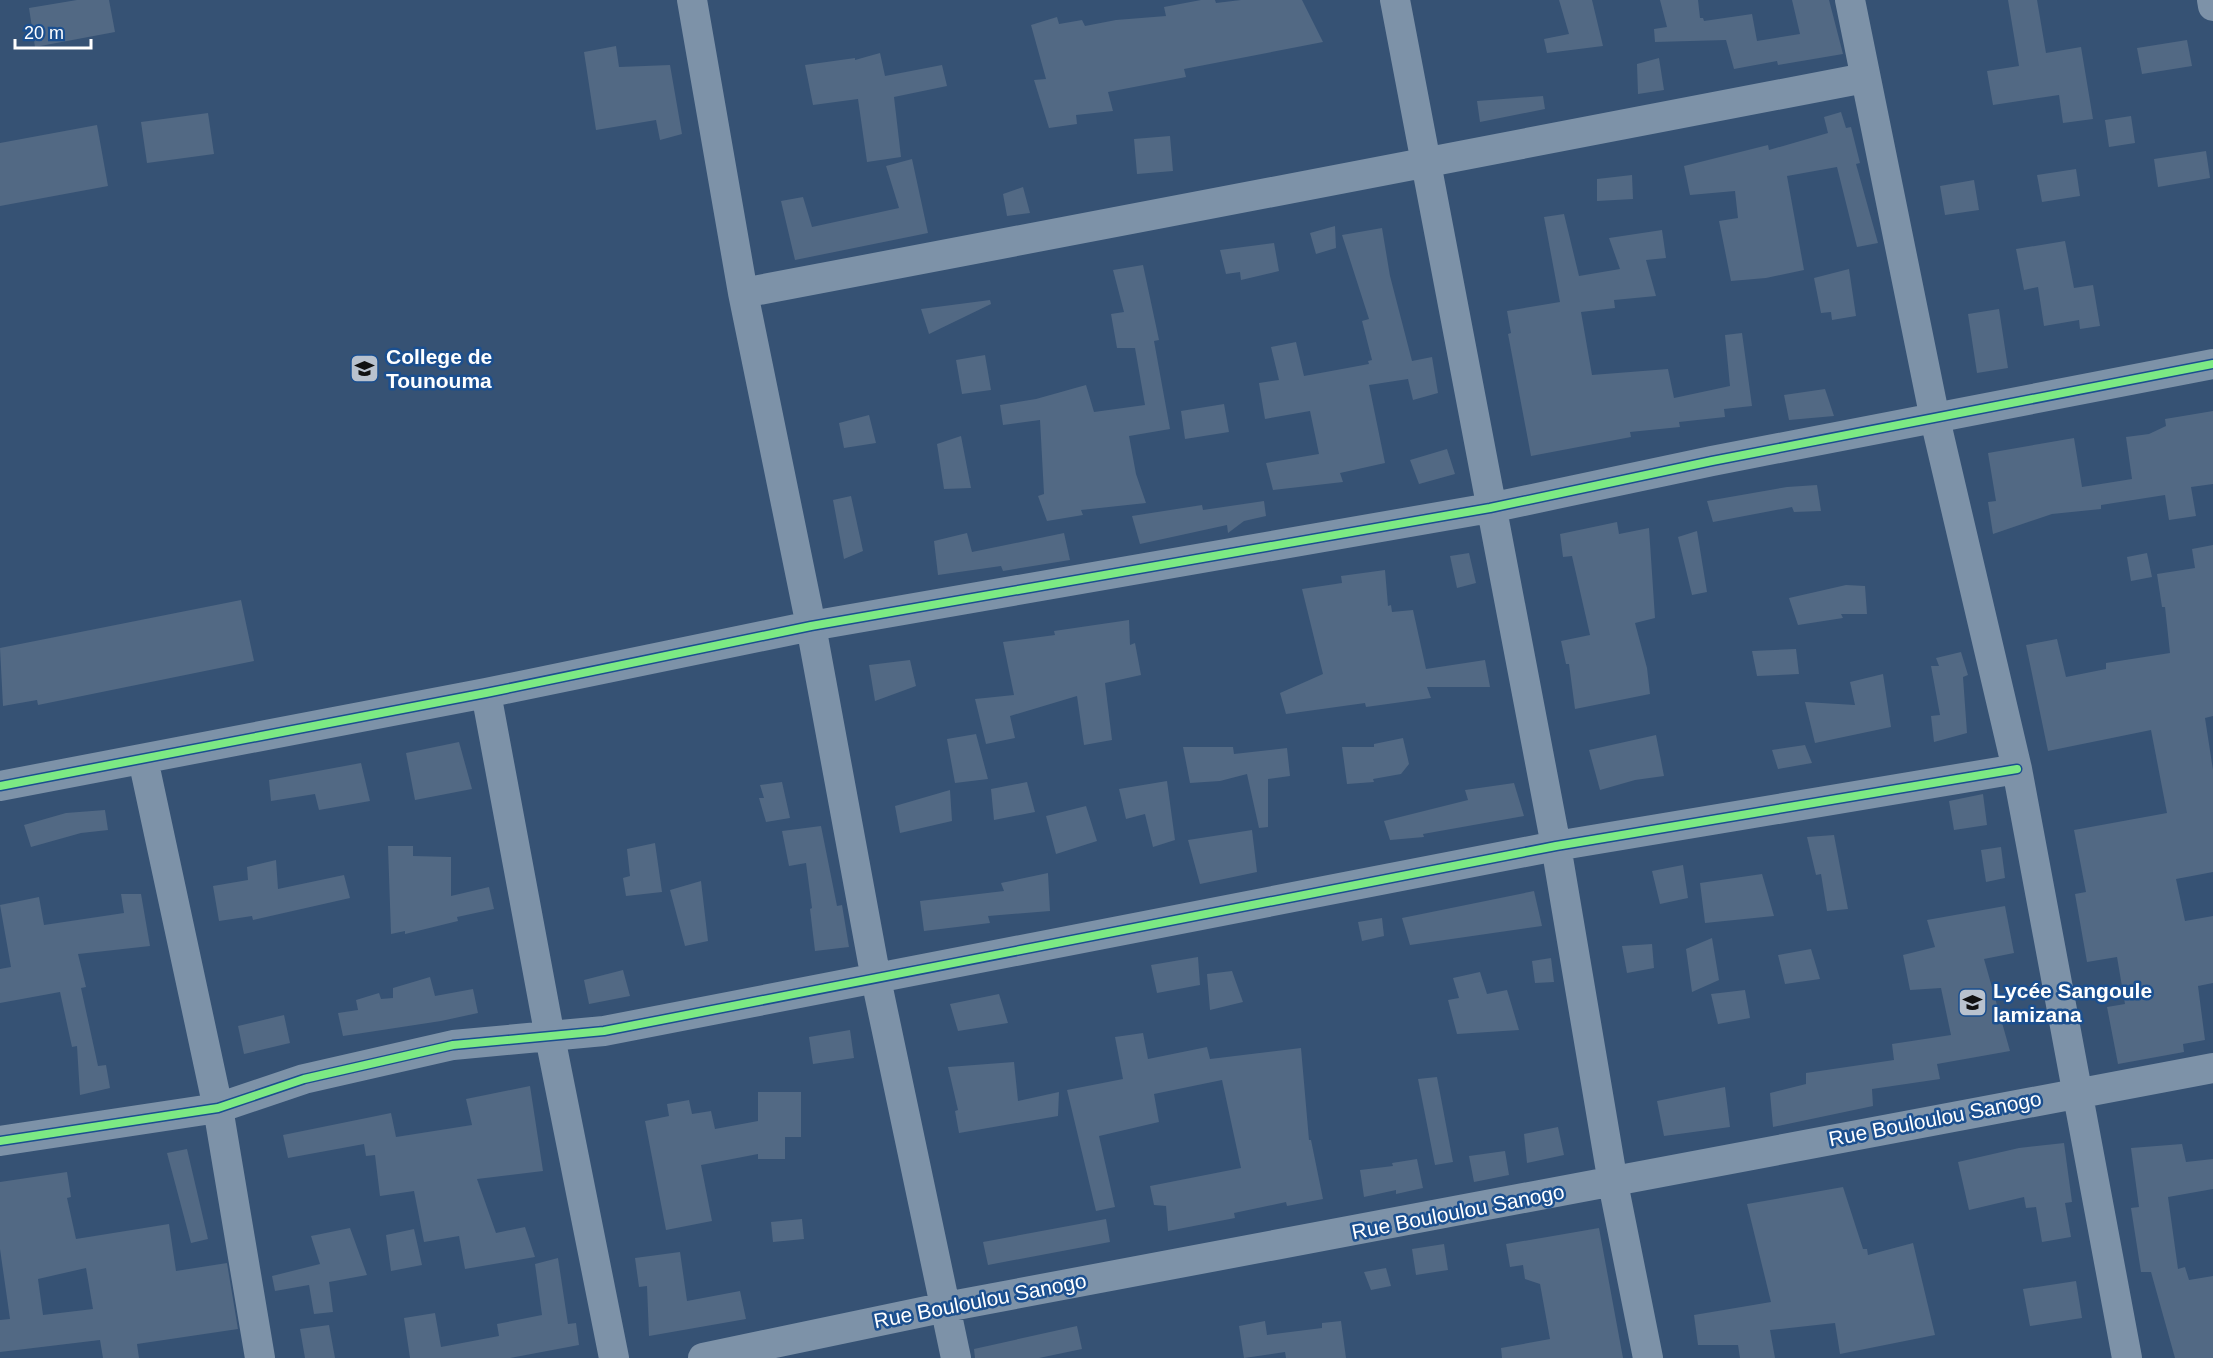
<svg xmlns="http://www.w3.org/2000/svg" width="2213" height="1358" font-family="Arial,sans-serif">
	<rect width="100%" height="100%" fill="#365274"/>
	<path fill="#526984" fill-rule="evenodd" d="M77,0h32l6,32 -80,15 -6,-39z
		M1201,0h14l1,3 25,-3h61l21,42 -139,27 2,8 -78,15 5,19 -37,4 1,9 -28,4 -15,-48 12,-1 -15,-54 26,-8 2,7 23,-4 3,6 31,-6 50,-4 -2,-9z
		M1559,0h33l11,46 -56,7 -3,-14 25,-5z
		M1660,0h38l2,18h3l1,3 48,-7 5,27 43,-7 -8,-34h37l14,54 -65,11 -1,-4 -43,8 -8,-29 -71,2 -1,-13 13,-2z
		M2008,0h29l9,53 35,-6 12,72 -30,4 -4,-28 -66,10 -6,-34 32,-5z
		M2187,40l5,26 -50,8 -5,-26z
		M616,46l3,21 51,-2 12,69 -22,6 -4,-20 -60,10 -12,-78z
		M880,53l5,23 57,-11 5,21 -53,11 7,60 -34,5 -9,-63 -45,6 -8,-40 50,-7v2z
		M1659,58l5,32 -26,4 -1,-30z
		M1543,96l2,13 -65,13 -3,-21z
		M1841,112l5,16 5,-1 9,36 -4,1 22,79 -21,4 -20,-80 -50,9 17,94 -38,8 -35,3 -12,-60 19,-3 -3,-27 -45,4 -6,-29 84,-21 1,5 59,-17 -4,-16z
		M208,113l6,41 -67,9 -6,-41z
		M2131,116l4,27 -26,4 -4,-27z
		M97,125l11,61 -108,20v-63z
		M1170,136l3,35 -36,3 -3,-35z
		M2206,151l4,27 -52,9 -4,-28z
		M912,159l16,74 -133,27 -14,-59 22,-4 9,30 87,-19 -13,-42z
		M2076,169l4,27 -38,6 -5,-27z
		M1632,175l1,24 -36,2v-22z
		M1974,180l5,30 -34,5 -5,-29z
		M1023,187l7,26 -23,3 -4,-22z
		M1564,214l15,62 41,-7 -11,-31 53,-8 4,28 -20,2 10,36 -42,4 1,8 -34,4 11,63 76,-6 6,29 56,-12 -5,-51 17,-2 10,73 -28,3 1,8 -46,5 1,5 -50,5 1,5 -100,19 -23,-122 3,-1 -4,-22 53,-9 -16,-85z
		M1335,226l1,22 -20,6 -6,-21z
		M1382,228l8,48 22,85 20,-4 6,36 -25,7 -5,-21 -39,6 16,78 -45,10 3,9 -70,8 -7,-27 53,-9 -9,-43 -45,8 -6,-36 20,-3 -8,-33 25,-5 8,34 65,-12 -1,-3 4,-1 -10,-39 7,-2 -27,-84z
		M2065,241l9,47 19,-3 7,41 -20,3 -1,-9 -35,6 -6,-39 -14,3 -8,-41z
		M1274,243l5,28 -38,9 -1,-8 -14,2 -6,-24z
		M1143,265l16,75 -5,1 16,88 -41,7 7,38 10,29 -65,7 2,5 -36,6 -9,-25 6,-2 -4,-74 -37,5 -3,-20 36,-6 50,-14 8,27 51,-7 -10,-57h-18l-6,-34 13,-2 -11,-42z
		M1849,269l7,47 -24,4 -1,-8 -10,1 -7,-35z
		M990,300l1,4 -62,30 -8,-25z
		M1999,309l9,59 -31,5 -9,-59z
		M985,355l6,35 -29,4 -6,-34z
		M1825,389l9,27 -45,4 -5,-25z
		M1224,404l5,28 -44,7 -4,-28z
		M2213,411v73l-22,3 5,29 -27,4 -4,-25 -64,10v4l-49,5 -59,20 -5,-32 8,-1 -8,-48 86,-15 8,49 50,-8 -6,-42 23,-3 17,-8 -1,-7z
		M869,415l7,28 -32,5 -5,-25z
		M961,436l10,52 -27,1 -7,-45z
		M1447,449l8,25 -36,10 -9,-24z
		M1817,485l4,26 -27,1 -2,-5 -79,15 -6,-21 80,-14z
		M851,496l12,55 -19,8 -11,-59z
		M1264,501l2,15 -22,5 -16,12 -1,-8 -87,19 -8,-28 70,-11 1,5z
		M1617,522l2,12 30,-6 6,90 -20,5 12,45 3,26 -75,15 -6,-45h-3l-5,-23 29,-6 -18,-79 -9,1 -3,-23z
		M1697,531l10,61 -15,3 -14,-58z
		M967,533l5,19 92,-19 6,27 -67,11 -2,-5 -63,9 -4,-34z
		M2213,545v171l-8,2 8,52v102l-37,7 9,42 28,-5v67l-15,3 7,54 -22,4 1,8 -66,12 -11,-57 18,-3 -8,-47 -30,5 -12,-68 11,-2 -12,-62 93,-17 -16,-83 -103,21 -22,-106 31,-6 9,38 40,-8v-6l64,-10 -5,-46h-3l-5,-33 38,-6 -3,-19z
		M1469,553l7,30 -19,5 -7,-32z
		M2147,553l5,24 -21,4 -4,-24z
		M1385,570l3,36 3,-1 1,7 21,-2 13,59 59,-9 5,27h-63l4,11 -65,9 -1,-4 -79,11 -6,-21 43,-19 -21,-85 40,-6 -1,-7z
		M1846,585l19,1 2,28h-26l2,4 -45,7 -9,-27z
		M241,600l13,61 -216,44 -1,-5 -34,6 -3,-58z
		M1129,620l1,25 5,-2 6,32 -36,8 7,57 -28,5 -7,-49 -67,20 5,22 -29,6 -11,-45 39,-4 -11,-53 52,-7 -1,-4z
		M1796,649l3,25 -42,2 -5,-25z
		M1961,652l7,23 -5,2 4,56 -33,9 -3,-26 9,-1 -9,-49h8l-3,-8z
		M910,660l6,26 -41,15 -6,-36z
		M1883,674l8,53 -76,16 -10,-41 50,3 -5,-23z
		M976,734l12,45 -33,4 -8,-44z
		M1656,735l8,41 -29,4 -35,10 -11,-40z
		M1403,738l6,26 -8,10 -28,5 1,3 -27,2 -5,-37h32v-3z
		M459,742l13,47 -57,11 -9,-47z
		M1805,745l7,18 -34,6 -6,-19z
		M1183,747h50l1,7 53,-6 3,28 -22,3v48l-9,1 -12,-54 -27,7 -30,2z
		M361,763l9,38 -51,9 -4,-16 -44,7 -2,-21z
		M1167,781l8,59 -22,7 -8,-33 -19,5 -7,-30z
		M782,782l8,36 -24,4 -7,-24h5l-4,-13z
		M1027,782l8,30 -41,8 -3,-31z
		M1514,783l10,33 -101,18 1,3 -34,3 -6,-19 84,-21 -3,-10z
		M950,790l2,31 -52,12 -5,-27z
		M1983,794l4,31 -33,5 -5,-29z
		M1086,806l11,35 -41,13 -10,-38z
		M105,810l3,20 -27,3 -50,14 -7,-22 42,-12z
		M821,826l16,80 5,-1 7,42 -34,4 -5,-42 2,-1 -6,-45 -17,3 -7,-35z
		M1252,830l5,42 -57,12 -12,-44z
		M1834,835l14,74 -21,2 -6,-37 -5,1 -9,-38z
		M655,843l7,49 -36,4 -3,-18 7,-2 -3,-27z
		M388,846h25v10l38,1v39l38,-9 5,22 -37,8 1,4 -53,13v-3l-14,3z
		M2001,847l4,31 -19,4 -5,-32z
		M276,860l2,29 66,-14 6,23 -97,22 -1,-4 -33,5 -6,-35 35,-6 -1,-13z
		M1683,865l5,33 -28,6 -8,-33z
		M1048,873l2,38 -62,5 2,7 -66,8 -4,-30 84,-10 -3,-8z
		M1762,874l12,42 -69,7 -5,-40z
		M701,881l7,60 -23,5 -15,-56z
		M1534,891l8,35 -132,19 -8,-27z
		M121,894h20l9,52 -72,8 8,33 -5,1 17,78 8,-1 4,23 -30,7 -3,-49 -5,1 -12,-55 -60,11v-34l11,-2 -11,-62 39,-8 5,28 80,-12z
		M2005,906l9,47 -30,6 26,92 -73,13 3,15 -68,10 1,17 -100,21 -3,-34 36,-9v-11l88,-13 -2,-16 59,-9 -10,-47 -31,2 -7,-35 32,-8 -8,-27z
		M1382,918l2,18 -22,5 -4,-19z
		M1712,938l7,42 -27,12 -6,-43z
		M1652,944l2,24 -27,5 -5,-27z
		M1811,949l9,30 -35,5 -7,-29z
		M1198,957l2,28 -43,8 -6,-28z
		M1551,958l3,24 -19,1 -3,-22z
		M623,970l7,26 -41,8 -5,-24z
		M1232,971l11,31 -33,8 -3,-36z
		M1480,972l7,22 20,-4 12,40 -62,4 -9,-34 11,-2 -6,-20z
		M430,977l5,19 38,-7 5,24 -37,8 -98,15 -5,-23 20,-3 -2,-10 23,-7 2,6 12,-1v-10z
		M1745,990l5,28 -32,6 -7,-30z
		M999,994l9,29 -50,8 -8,-27z
		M284,1015l6,28 -46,11 -6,-28z
		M850,1030l4,28 -41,6 -4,-27z
		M1143,1033l5,26 59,-12 3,12 91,-11 8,92h2l12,59 -36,7 -1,-4 -52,11 1,5 -67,13 -2,-25 -12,-1 -4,-19 91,-18 -19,-88 -68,14 5,28 -60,14 16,71 -19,4 -29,-121 56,-11 -8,-42z
		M1014,1062l4,39 41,-9 -1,24 -99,17 -4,-22 3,-1 -10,-43z
		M1437,1077l16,85 -18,3 -17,-86z
		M530,1086l13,85 -66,8 19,54 29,-6 10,30 -70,12 -6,-33 -35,6 -10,-51 -34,5 -5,-41 -9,1 -2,-12 -76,14 -5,-23 108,-22 5,24 76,-12 -6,-26z
		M1725,1087l5,40 -66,9 -7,-35z
		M758,1092h43v45h-16v22h-27v-5l-57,11 11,56 -46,9 -21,-109 24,-5 -2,-12 22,-4 3,14 19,-3 4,18 43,-8z
		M1558,1127l6,28 -37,8 -3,-29z
		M2064,1143l8,59 -7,1 6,34 -29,5 -6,-35 -10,1 -2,-11 -55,13 -11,-48 61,-14z
		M2182,1144l4,18 27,-3v30l-45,8 10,72 7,-2 4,13 24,-4v82h-38l-24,-86h-10l-10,-64 8,-1 -8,-59z
		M187,1149l21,90 -17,4 -24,-90z
		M1505,1151l4,24 -35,7 -5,-26z
		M1417,1159l6,29 -27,6v-4l-32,7 -4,-27 33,-4 -1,-3z
		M67,1172l4,25 -4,1 9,41 93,-15 7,47 51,-8 11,66 -101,15 2,14h-36l-3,-18 -100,12v-32l10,-1 -10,-70v-67zM86,1268l7,41 -50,6 -5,-36z
		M1843,1187l20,62h4l1,6 45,-12 22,92 -95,19 -5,-31 -65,7 5,28h-35l-2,-13h-40l-4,-30 77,-13 -24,-98z
		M802,1219l2,20 -31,3 -2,-20z
		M1106,1219l4,23 -122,23 -5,-23z
		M350,1228l17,47 -38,7 4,30 -19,2 -5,-29 -34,6 -3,-15 48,-12 -9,-28z
		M1599,1228l24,130h-121l-1,-10 49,-9 -10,-55 -15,-5 -2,-14 -13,2 -4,-23z
		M414,1229l8,36 -31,6 -5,-36z
		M1444,1244l4,26 -32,5 -4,-26z
		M680,1252l7,49 53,-10 6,28 -97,17 -2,-50 -8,1 -4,-29z
		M558,1258l10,66 8,-1 3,22 -69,13h-100l-6,-40 31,-5 6,34 58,-11 -2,-12 45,-9 -7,-51z
		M1386,1268l5,18 -20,4 -7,-18z
		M2076,1281l6,37 -52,8 -7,-37z
		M1265,1321l2,14 55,-7v-5l19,-2 5,37h-60l-1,-6 -41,6 -5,-32z
		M329,1325l6,33h-30l-5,-29z
		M1077,1326l5,23 -43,9h-64l-1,-9z"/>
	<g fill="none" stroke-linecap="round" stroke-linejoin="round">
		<path stroke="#7d92a8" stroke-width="30" d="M692,0l51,293 68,333 65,353 80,379
			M1395,0l161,846 57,337 35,175
			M1850,0l85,419 82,350 110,589
			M2212,0l1,6
			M743,293c374,-72 748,-141 1122,-215
			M486,693l64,344 64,321
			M143,759l75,349 42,250
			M0,786l486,-93 325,-67 679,-118 222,-47 501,-97
			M0,1141l218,-33 86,-29 149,-34 151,-14 952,-185 461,-77
			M703,1358l243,-51 1267,-239"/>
		<defs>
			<path id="cycleway" d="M0,786l486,-93 325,-67 679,-118 222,-47 501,-97
				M0,1141l218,-33 86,-29 149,-34 151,-14 952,-185 461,-77"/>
		</defs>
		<use href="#cycleway" stroke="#1b4f8f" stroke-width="11"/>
		<use href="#cycleway" stroke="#7ce984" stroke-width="8"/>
	</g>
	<defs>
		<symbol id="school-square" viewBox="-11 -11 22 22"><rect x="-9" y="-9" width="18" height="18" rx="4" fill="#b9c2ce" stroke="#1b4f8f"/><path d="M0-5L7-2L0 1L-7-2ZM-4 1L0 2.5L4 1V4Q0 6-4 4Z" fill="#111"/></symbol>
	</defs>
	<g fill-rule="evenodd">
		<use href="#school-square" x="348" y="352" width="33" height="33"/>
		<use href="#school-square" x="1956" y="986" width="33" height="33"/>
	</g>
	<g text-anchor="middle" stroke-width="5" stroke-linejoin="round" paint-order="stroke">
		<g font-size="21" font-weight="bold" fill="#fff" stroke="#1b4f8f" text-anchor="start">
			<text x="386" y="364">College de<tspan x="386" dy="24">Tounouma</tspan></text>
			<text x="1993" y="998">Lycée Sangoule<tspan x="1993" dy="24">lamizana</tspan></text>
		</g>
		<g font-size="21" fill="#fff" stroke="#1b4f8f">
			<text transform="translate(1935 1119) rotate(-11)" y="7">Rue Bouloulou Sanogo</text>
			<text transform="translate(1458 1212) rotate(-11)" y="7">Rue Bouloulou Sanogo</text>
			<text transform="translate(980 1301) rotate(-11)" y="7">Rue Bouloulou Sanogo</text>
		</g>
	</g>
	<path d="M15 39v9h76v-9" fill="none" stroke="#ffffff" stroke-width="3"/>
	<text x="24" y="39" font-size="18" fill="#ffffff" stroke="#1b4f8f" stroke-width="4.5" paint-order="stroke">20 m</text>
</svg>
